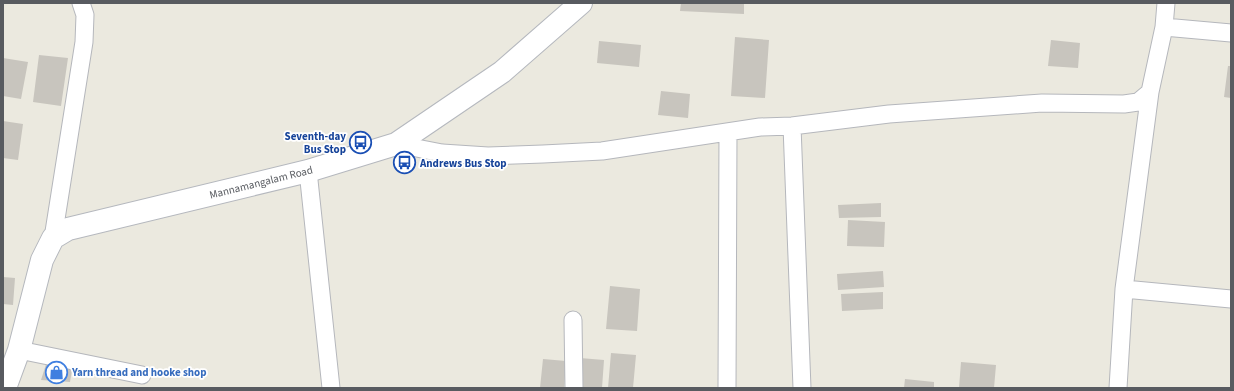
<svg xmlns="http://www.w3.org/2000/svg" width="1234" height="391" font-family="'Source Sans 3',sans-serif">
	<rect width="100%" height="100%" fill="#ebe9df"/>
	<path fill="#c8c5be" d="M681,3h63v11l-64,-3z
		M735,37l34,3 -4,58 -34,-2z
		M1051,40l29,3 -2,25 -30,-2z
		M599,41l42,4 -2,22 -42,-4z
		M39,55l29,3 -7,48 -28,-4z
		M3,58l25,4 -7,37 -18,-3z
		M1228,66h3v32l-7,-1z
		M661,91l29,3 -2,24 -30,-3z
		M3,121l20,3 -5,36 -15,-2z
		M881,203v14l-42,1 -1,-13z
		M848,220l37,2 -1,25 -37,-1z
		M883,271l1,16 -46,3 -1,-16z
		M3,277l12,1 -2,27 -10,-1z
		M610,286l30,3 -3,42 -31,-2z
		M883,292v17l-41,2 -1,-17z
		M611,353l25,2 -3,33h-25z
		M48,358l25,6 -3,18 -29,-2z
		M580,358l24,2 -2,28h-24z
		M543,359l23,2 -2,27h-24z
		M961,362l35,3 -2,23h-35z
		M905,379l29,3v6h-30z"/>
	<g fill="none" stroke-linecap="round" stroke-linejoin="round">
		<defs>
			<path id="minor" d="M1164,27l67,6
				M792,126l10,262
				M396,144l46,9 46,3 55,-2 59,-3 158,-24 32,-1 97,-12 153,-11 82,1 14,-2 12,-10 14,-65 2,-24
				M308,171l23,217
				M53,238l31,-196 1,-27 -4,-12
				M1124,289l107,10
				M573,320l1,68
				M19,350l123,25
				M727,388l1,-255
				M1118,388l6,-99 26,-197"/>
			<path id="secondary" d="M5,388l14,-38 23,-90 11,-22 15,-9 240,-58 88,-27 106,-72 79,-69"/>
		</defs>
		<use href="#minor" stroke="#b5b7bc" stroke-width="19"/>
		<use href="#secondary" stroke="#b5b8be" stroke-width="24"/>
		<use href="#minor" stroke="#fff" stroke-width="17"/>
		<use href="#secondary" stroke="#fff" stroke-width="22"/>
	</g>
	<defs>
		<symbol id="bus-ring" viewBox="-11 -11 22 22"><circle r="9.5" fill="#fff" stroke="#1a4fb4" stroke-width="1.5"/><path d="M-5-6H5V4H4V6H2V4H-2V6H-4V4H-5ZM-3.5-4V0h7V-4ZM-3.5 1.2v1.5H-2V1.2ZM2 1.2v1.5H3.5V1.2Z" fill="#1a4fb4"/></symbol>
		<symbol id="shop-ring" viewBox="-11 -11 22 22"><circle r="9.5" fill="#fff" stroke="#3f7fe0" stroke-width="1.5"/><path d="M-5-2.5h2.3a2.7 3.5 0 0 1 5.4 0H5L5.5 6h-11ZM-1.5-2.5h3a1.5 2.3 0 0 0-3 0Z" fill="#3f7fe0"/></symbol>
	</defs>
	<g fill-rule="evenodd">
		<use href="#bus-ring" x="348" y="130" width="25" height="25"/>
		<use href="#bus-ring" x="392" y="150" width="25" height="25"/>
		<use href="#shop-ring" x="44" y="360" width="25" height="25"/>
	</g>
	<g text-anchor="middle" stroke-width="3.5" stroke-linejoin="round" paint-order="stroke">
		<g font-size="11" font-weight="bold" fill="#164399" stroke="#fff" text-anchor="end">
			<text x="346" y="140">Seventh-day<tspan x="346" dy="13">Bus Stop</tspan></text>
			<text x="420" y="167" text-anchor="start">Andrews Bus Stop</text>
		</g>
		<g font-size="11" fill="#585b60" stroke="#fff">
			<text transform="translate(261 182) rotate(-14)" y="4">Mannamangalam Road</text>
		</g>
		<g font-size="11" font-weight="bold" fill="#366cbe" stroke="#fff" text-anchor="start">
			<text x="72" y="376">Yarn thread and hooke shop</text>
		</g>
	</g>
	<rect width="1234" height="391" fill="none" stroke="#585b60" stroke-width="8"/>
</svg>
